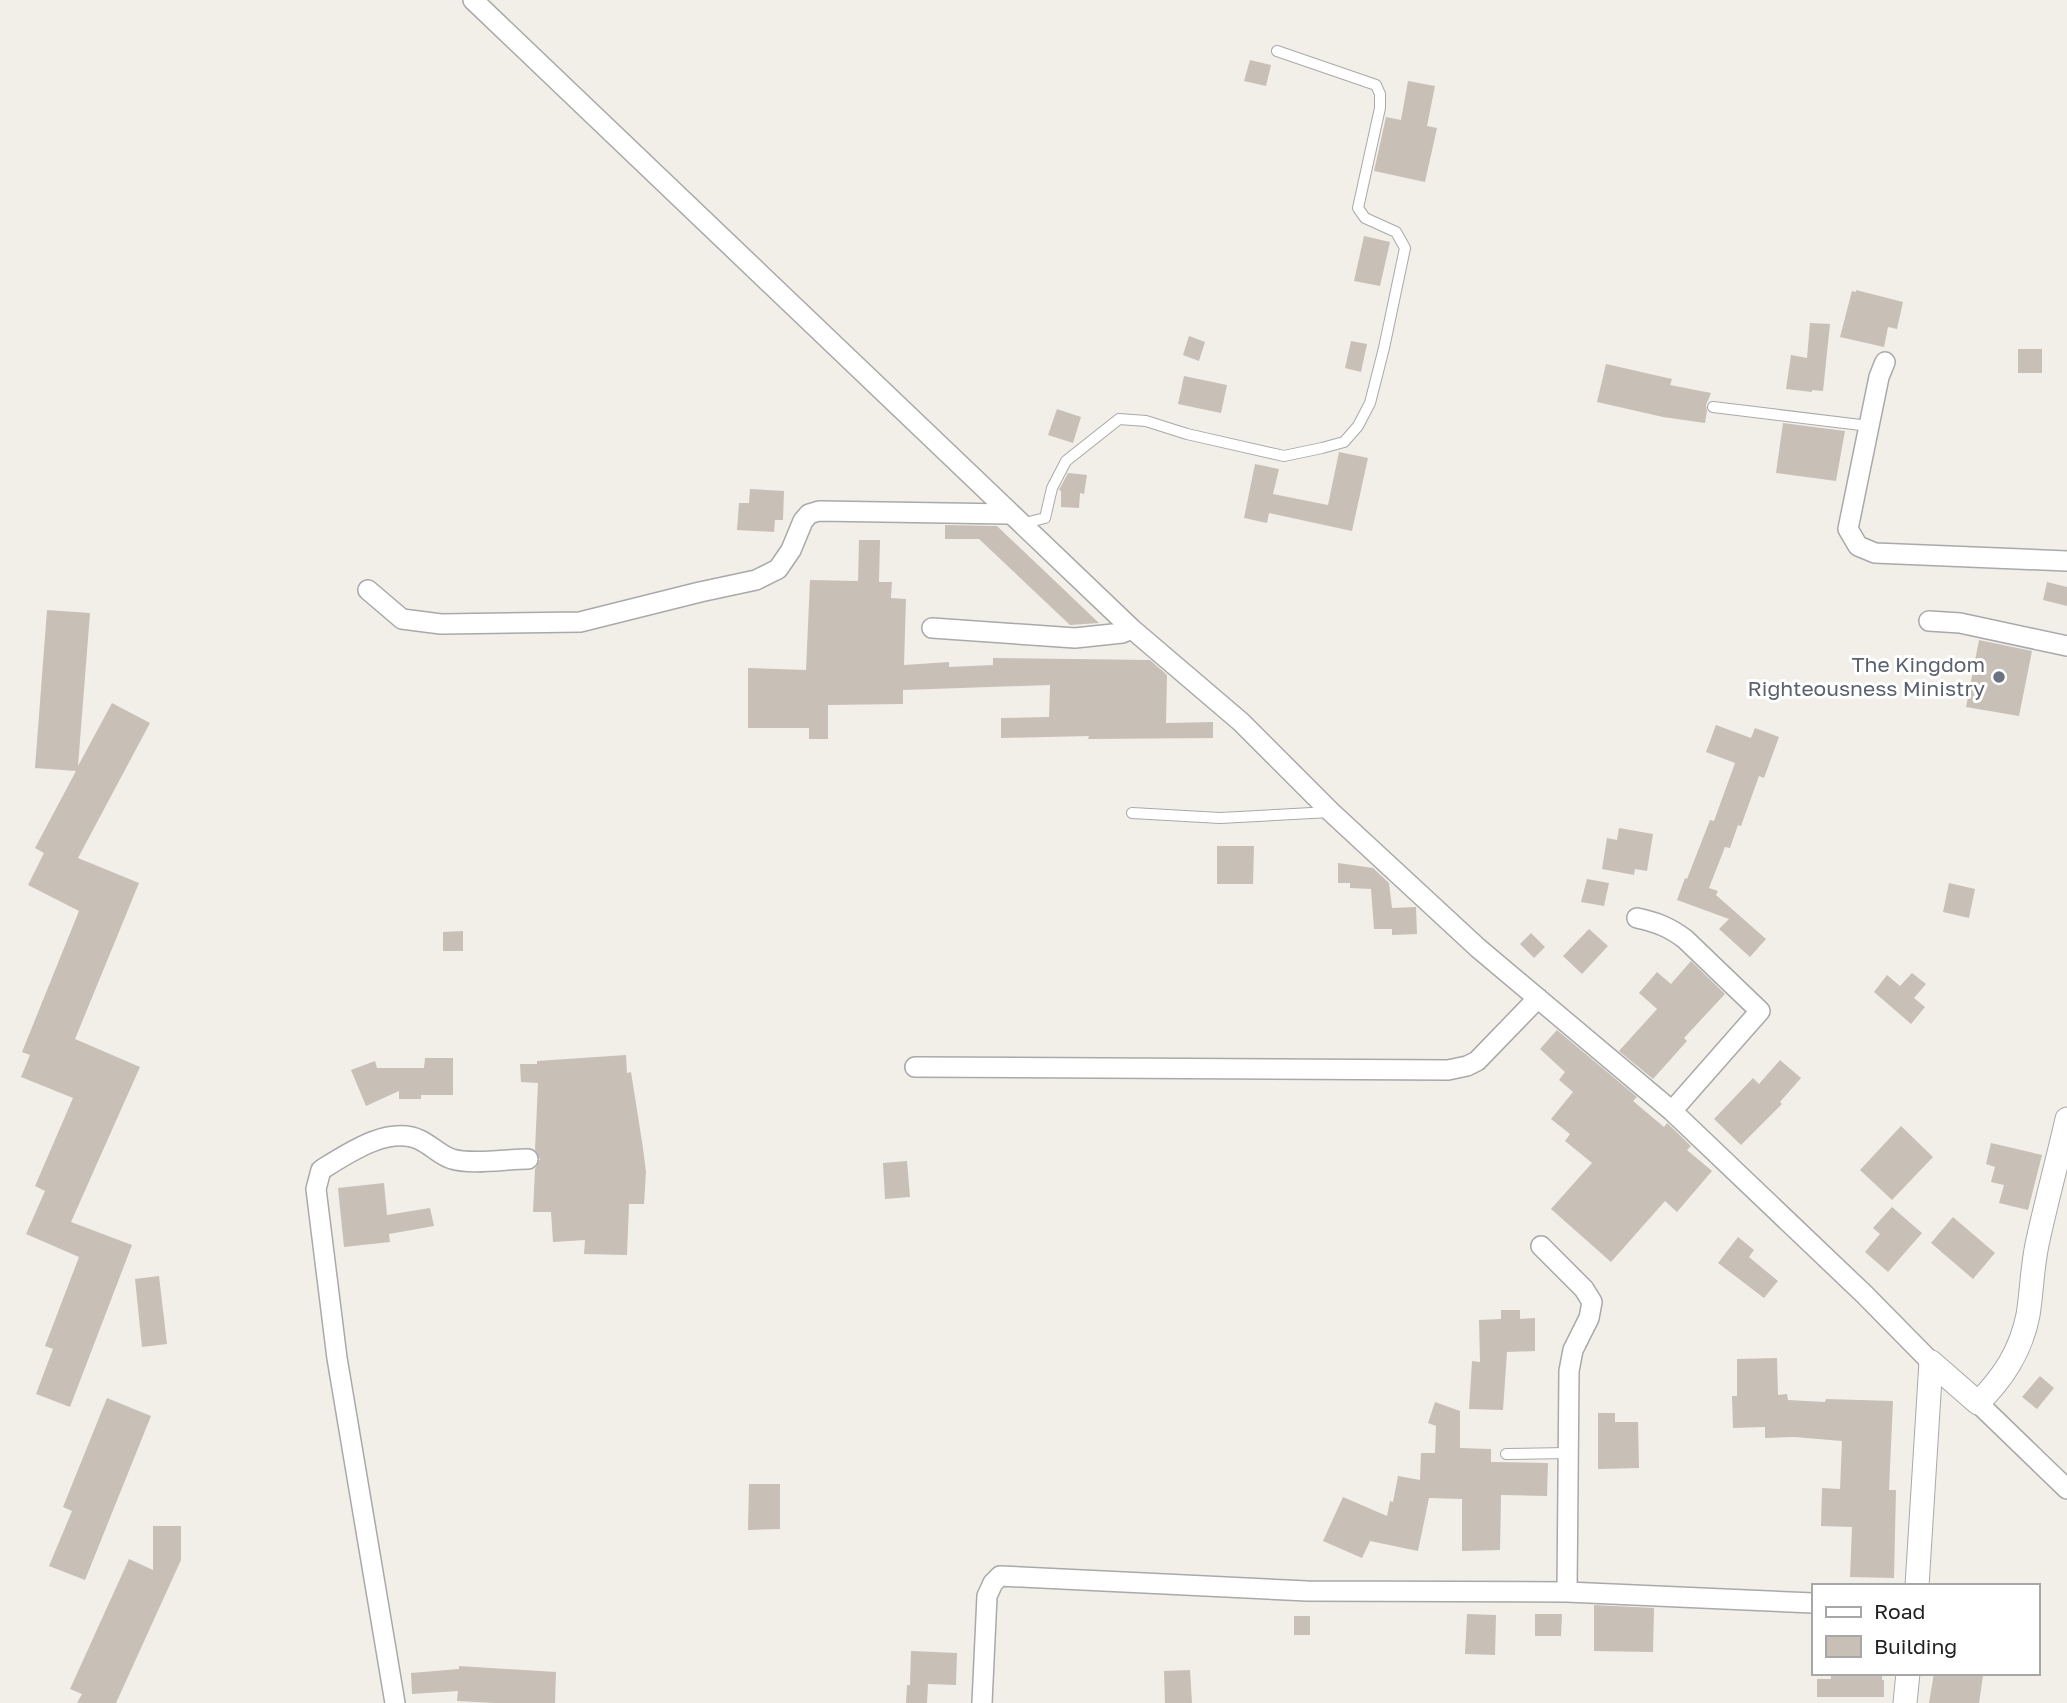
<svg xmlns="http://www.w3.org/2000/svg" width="2067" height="1703" font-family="'Golos Text',sans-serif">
	<rect width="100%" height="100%" fill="#f2efe8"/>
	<path fill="#c8bfb7" d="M1250,60l21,5 -5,21 -22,-5z
		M1408,81l27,5 -8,40 10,2 -12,54 -51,-11 12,-54 15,3z
		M1364,236l26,6 -10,44 -26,-5z
		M1856,290l47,12 -6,27 -9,-2 -4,20 -44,-10 12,-46 4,1z
		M1810,323l20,1 -7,67 -11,-1v2l-26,-3 5,-34 16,3z
		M1189,336l16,6 -6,19 -16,-6z
		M1351,341l16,3 -6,28 -16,-4z
		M2018,349h24v24h-24z
		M1606,364l66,15 -2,6 41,8 -5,12 1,6 -2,12 -42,-6 -66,-15z
		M1184,376l43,9 -6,28 -43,-9z
		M1057,409l24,8 -8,26 -25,-8z
		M1783,423l62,8 -9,50 -60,-8z
		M1339,452l29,6 -16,73 -83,-18 -2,10 -23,-5 11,-54 24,5 -6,25 55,11z
		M1068,473l19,2 -3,19 -4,-1 -1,15 -18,-1v-16l-2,-1z
		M750,489l34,2 -1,29h-8l-1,12 -37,-2 2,-27h10z
		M945,525l52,1 102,97 -29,2 -91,-86h-34z
		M859,540h21l-1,42h13l-1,16 15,1 -2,66 45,-3v5l44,-2v-7l157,2 17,15 -1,48 47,-1v16l-125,1 1,-3 -88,2v-20l48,-1 1,-32 -147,5v14l-75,1v34h-19v-11h-61v-60l58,2 4,-90 48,1z
		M2047,582l20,5v19l-24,-6z
		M47,610l43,3 -12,153 34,-63 38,20 -72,135 61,25 -64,156 65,28 -69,155 61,23 -62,162 -34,-13 17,-45 -8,-3 34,-89 -53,-23 19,-43 -10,-5 38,-88 -52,-21 9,-22 -8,-3 57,-141 -51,-26 16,-32 -9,-5 41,-77 -41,-3z
		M1979,640l53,11 -13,65 -53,-9z
		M1716,725l35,13 4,-10 24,9 -15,41 -5,-2 -18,50 -3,-1 -8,23 -5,-1 -16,41 9,3 -2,4 50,44 -16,18 -31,-28 10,-10 -52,-19 8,-22 2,1 23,-59 4,1 21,-58 -29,-11z
		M1619,828l34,6 -6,37 -12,-2 -1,6 -32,-6 5,-31 10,2z
		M1217,846h37l-1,38h-36z
		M1338,863l35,5 16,15 3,25 24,-1 1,27 -25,1v-6h-18l-3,-40 -21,-1v-5h-12z
		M1587,879l22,4 -5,23 -23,-4z
		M1949,883l26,6 -6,29 -26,-6z
		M1589,929l19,17 -26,28 -19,-18z
		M463,931v20h-20v-19z
		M1531,933l14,14 -11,11 -14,-14z
		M1691,961l34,33 -41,44 3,3 -34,38 -34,-28 38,-42 -18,-16 18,-21 14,12z
		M1912,973l14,11 -12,14 11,9 -14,17 -37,-32 13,-17 13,11z
		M1557,1030l80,67 -4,4 31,26 3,-4 24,23 -4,4 25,21 -35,41 -12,-11 -54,61 -60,-53 41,-46 -27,-22 5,-7 -19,-15 22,-27 -14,-12 6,-8 -25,-23z
		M626,1055l1,18 4,-1 12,76 3,24 -2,32h-15l-2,51 -43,-1 1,-14 -32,2 -2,-30h-18l2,-43 5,-10 -5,-9 3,-67 -17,-1 -1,-18h17v-3z
		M425,1058h28v37h-32v4h-22v-8l-33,15 -15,-36 24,-9 2,7h47z
		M1780,1060l21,18 -21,24 2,2 -41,41 -27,-26 39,-41 6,6z
		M1901,1126l32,31 -41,43 -32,-30z
		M1991,1143l51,12 -14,55 -29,-7 5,-18 -13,-3 4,-15 -9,-3z
		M907,1161l3,36 -25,2 -2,-36z
		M384,1183l3,32 43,-7 4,18 -45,8 1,8 -46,5 -6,-59z
		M1892,1207l30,26 -34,39 -23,-20 15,-18 -7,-6z
		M1953,1217l42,36 -22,26 -42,-36z
		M1738,1237l16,13 -5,7 29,24 -14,17 -46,-35z
		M159,1276l8,68 -25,3 -7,-68z
		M1501,1310h19v9l15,-1v33l-28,1 -4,58 -34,-1 3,-48 8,1 -1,-42 22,-1z
		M1777,1358l1,37 9,-1 1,6 37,2 1,-3 67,2 -4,89h7l-2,88 -44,-1 2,-50 -31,-1 1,-38 18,1 2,-48 -48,-4 -29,1v-11l-32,1 -1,-32h5v-37z
		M2040,1376l14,12 -17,21 -15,-12z
		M107,1398l44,18 -66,164 -36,-14 23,-55 -9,-4z
		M1435,1402l25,9v37l31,1v13l57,1 -1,33 -46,-1 -1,55 -38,1v-52l-33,-1 -11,53 -48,-10 -8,17 -39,-17 20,-44 44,19 3,-15 3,1 5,-26 22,4 1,-27h14l1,-27 -8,-3z
		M1598,1413h17v9h23l1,46 -41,1z
		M749,1484h31v45l-32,1z
		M153,1526h28v34l-65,143h-39l5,-9 -12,-5 59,-130 24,11z
		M1594,1605l60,3 -1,44 -59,-1z
		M1467,1614l29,1 -1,40 -30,-1z
		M1535,1614h27l-1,22h-26z
		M1294,1616h16v19h-16z
		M911,1651l46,2 -1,32 -28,-1 -1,19h-21l1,-18h3z
		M459,1666l97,6 -1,31h-60l-38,-2 1,-10 -46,3 -1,-21 48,-4z
		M1190,1670l2,33h-27l-1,-32z
		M1831,1673h51v7h2v17h-67v-18h14z
		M1934,1673h32l17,3 -4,27h-50z"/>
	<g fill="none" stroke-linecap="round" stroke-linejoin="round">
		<defs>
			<path id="service" d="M1713,407l156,19
				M1021,524l24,-6 7,-30 14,-27 53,-42 27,2 41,13 97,22 38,-8 22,-6 14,-16 12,-23 14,-55 21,-100 -9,-16 -31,-14 -7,-10 22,-100v-14l-4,-9 -99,-34
				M1132,813l88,5 110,-6
				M1506,1454l62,-1"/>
			<path id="minor" d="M473,0l659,629 109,93 90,90 147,136 194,163 192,183 67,68
				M1885,362l-6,15 -31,152 10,17 17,7 192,8
				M368,590l34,29 39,5 139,-2 120,-30 56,-12 22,-11 13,-19 12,-29 6,-7 10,-3 190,3
				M1929,621l31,2 107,23
				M932,628l143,10 47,-5 10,-4
				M1637,918c19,4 32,9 48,21l75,72 -88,100
				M915,1067l533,3 19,-4 10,-5 61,-63
				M1541,1246l43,43 8,13 -3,16 -16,32 -4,21 -2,221
				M1978,1403l89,86
				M395,1703l-58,-345 -21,-169 5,-19c26,-16 67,-45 99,-30 11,5 21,16 32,19 19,6 55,0 76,0
				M982,1703l5,-107 6,-13 7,-7 307,15 260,1 246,11"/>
			<path id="tertiary" d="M1931,1362l47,41c25,-25 43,-52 50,-88 4,-24 4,-50 10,-75 9,-41 20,-81 29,-121
				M1917,1586l14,-224
				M1905,1703l3,-30"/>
		</defs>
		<use href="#service" stroke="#a9a9a9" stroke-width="12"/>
		<use href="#minor" stroke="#a9a9a9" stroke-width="22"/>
		<use href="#tertiary" stroke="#a9a9a9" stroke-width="25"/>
		<use href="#service" stroke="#fff" stroke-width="10"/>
		<use href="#minor" stroke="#fff" stroke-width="19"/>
		<use href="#tertiary" stroke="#fff" stroke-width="23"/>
	</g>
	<circle fill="#6b7280" stroke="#fff" stroke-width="2.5" cx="1999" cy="677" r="7"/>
	<g text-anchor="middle" stroke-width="6" stroke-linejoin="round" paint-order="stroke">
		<g font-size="21" fill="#5b616d" stroke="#fff" text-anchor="end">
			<text x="1985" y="672">The Kingdom<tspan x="1985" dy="24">Righteousness Ministry</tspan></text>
		</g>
	</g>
	<rect x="1812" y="1584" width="228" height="91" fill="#ffffff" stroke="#a7a7a7" stroke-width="2"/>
	<rect x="1826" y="1607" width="35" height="10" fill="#ffffff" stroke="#a7a7a7" stroke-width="2"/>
	<text x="1874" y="1619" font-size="21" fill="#222222">Road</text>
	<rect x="1826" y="1636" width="35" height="21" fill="#c8bfb7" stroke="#a7a7a7" stroke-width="2"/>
	<text x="1874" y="1654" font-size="21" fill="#222222">Building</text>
</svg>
